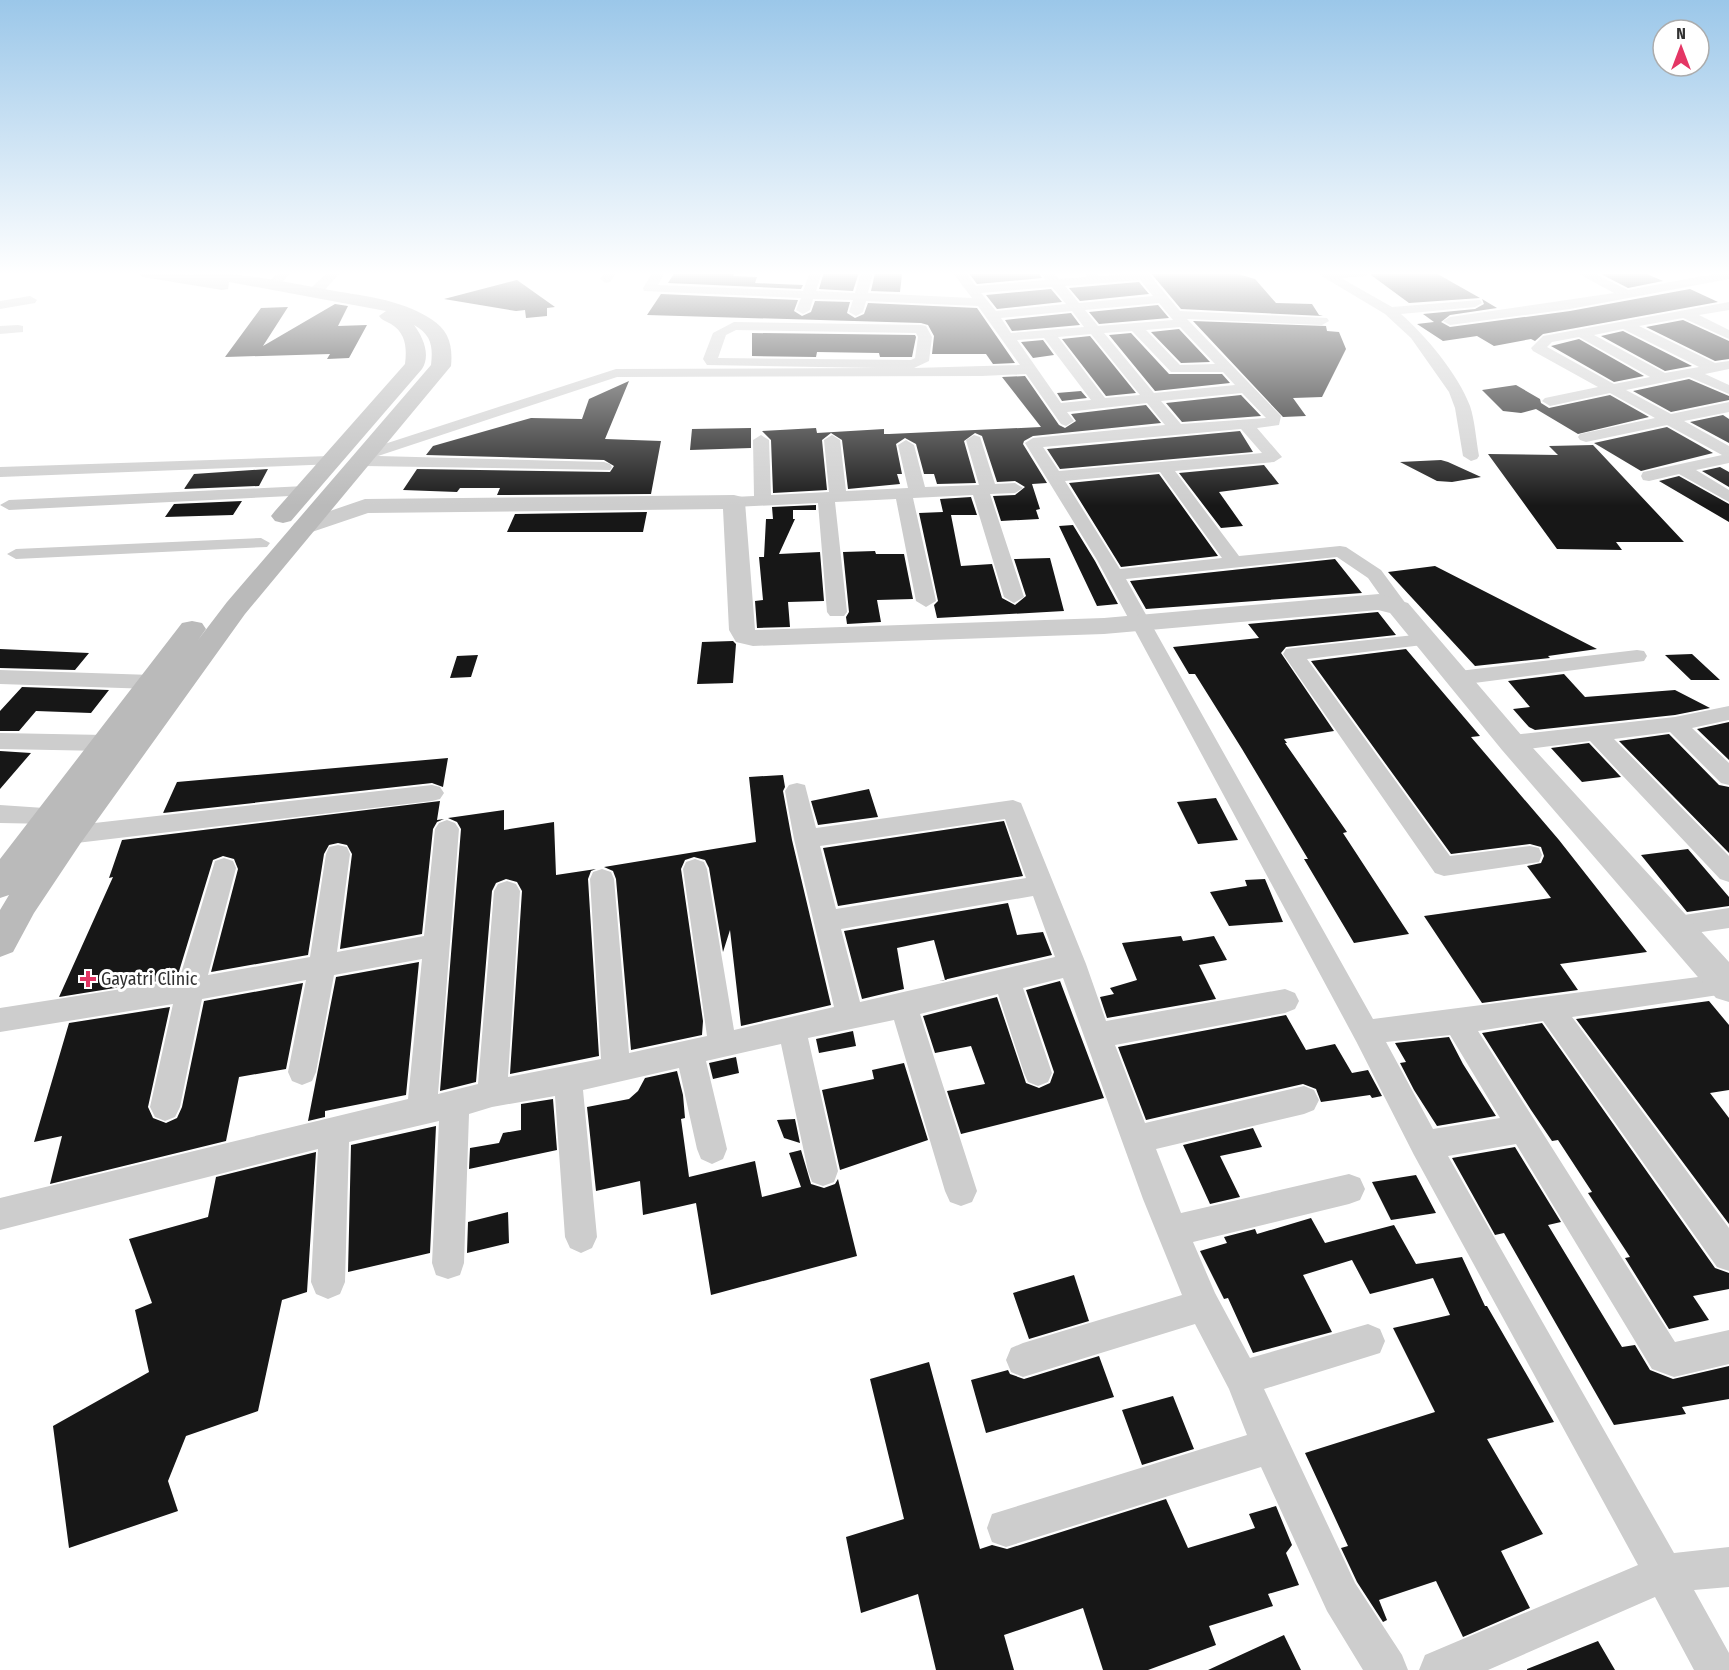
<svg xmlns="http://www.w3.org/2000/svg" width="1729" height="1670" font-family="'Fira Sans Condensed',sans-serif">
	<rect width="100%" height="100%" fill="#fff"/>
	<path fill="#171717" d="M675,272h60l-2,4 24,1 -2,6 48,2 -2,4 -133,-6z
		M824,272h35l-6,19 -34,-2z
		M968,272h70l4,6 -65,6z
		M1150,272h81l24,7 21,24 36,1 7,11 4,1 -142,-7z
		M1374,272h60l46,26 -71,5 -38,-28z
		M1597,272h45l21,9 -35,7z
		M875,273l27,1 -2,18 -29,-1z
		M517,280l38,27 -8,1v8l-21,2 -1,-8 -9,1 -72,-12z
		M1139,282l10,12 -69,7 -11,-13z
		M1051,289l11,13 -65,7 -11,-14z
		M1690,289l28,13 -175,32 -8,7 -4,-2 -37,7 -17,-10 -34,5 -26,-17 17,-2 -11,-8 52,-5 9,-5 -2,-5 15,9 -47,7 -9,7 9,5 120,-16z
		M661,294l137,6 -4,11 8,5 9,-4 4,-11 35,1 -3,11 8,5 9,-4 4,-11 109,5 38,55 -22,1 -7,-10h-54l2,-18 -6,-11 -7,-2 -274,-8z
		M335,304l13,2 -10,20 29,-1 -18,33 -22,1 3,-5 -105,3 36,-49 27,-1 -25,39z
		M1158,305l11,13 -70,6 -10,-12z
		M1071,313l9,12 -68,6 -7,-11z
		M1683,320l46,21v18l-14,2 -69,-34z
		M1193,321l133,5 1,5 12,1 7,17 -24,48 -29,1 13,18 -23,1z
		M1179,329l31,33 -29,1 -30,-31z
		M1623,331l69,35 -27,5 -64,-35z
		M752,333l163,2 1,2 -4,20h-32l-1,-4 -62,-1 -1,5 -64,-1z
		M1131,333l38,41h53l8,9 -75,8 -46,-56z
		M1090,336l46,57 -30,3 -44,-57z
		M1579,339l65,37 -30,6 -63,-36z
		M1043,340l11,15 -21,3 -12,-16z
		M1025,376l34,49 6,3 11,-7 -5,-7 75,-9 15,18 -128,13 -9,5 -1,3 24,39 -15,1 8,25 -4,1 3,9 -38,2 -8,-25 22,-1 10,-8 -10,-6 -18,1 -15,-46 -7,-3 -11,8 12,42 -39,1 -3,-10h-10l-8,-30 -11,-6 -9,6 6,30h-5l3,10 -52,5 -6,-49 -11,-7 -9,7 5,50 -54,3 -2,-53 -9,-9 54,-3 1,5 67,-4v5h5l152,-7 -39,-50z
		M1689,379l40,17v4l-58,12 -38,-21z
		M629,381l-24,58 56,2 -10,53 -154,1 3,-7h-40l-3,4 -54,-2 14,-21 193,3 4,-6 -10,-6 -178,-5 7,-9 98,-28 51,1 7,-20z
		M1516,385l24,14 1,4 8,5 61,-13 39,22 -71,17 -42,-25 -15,4 -18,-2 -21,-21z
		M1081,391l6,7 -25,3 -5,-8z
		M1241,395l20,21 -79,6 -16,-19z
		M1723,415l6,4v24l-39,-21z
		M1667,427l46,26 -72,18 -47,-28z
		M751,428v20l-61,2 2,-21z
		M1240,431l13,21 -193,17 -13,-20z
		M1593,445l91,97h-68l6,8 -65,-1 -69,-95 70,1 -9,-9z
		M1441,460l7,2 33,15 -29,5 -15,-1 -37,-19z
		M1264,465l15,19 -60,8 24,34 -22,2 -42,-55z
		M1720,467l9,5v15l-27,-16z
		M268,469l-9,17 -75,3 10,-15z
		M1159,474l59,82 -97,11 -52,-84z
		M1679,476l50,28v18l-70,-41z
		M971,497l6,18h-26l10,51 31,-2 10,34 13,7 11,-9 -12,-37 36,-1 14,53 -127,7 -3,-13 4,-4 -19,-88 24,-1 -3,-13z
		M242,501l-9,14 -68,2 9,-13z
		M816,505v5h-23v9h2l-16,35 41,-2 4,49 -36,1 2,25 -33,1 -2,-27 8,-1 -4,-43h5l2,-38h7l-1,-12z
		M647,512l-4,20h-136l8,-18z
		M1073,525l22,36 23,43 -21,2 -38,-80z
		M875,551l1,3h28l9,45 -36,1 4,22 -34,2 -1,-7 3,-5 -6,-60z
		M1335,559l27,34 -216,16 -16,-28z
		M1435,566l162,83 -49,7 2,2 -75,8 -87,-94z
		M1378,612l18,23 -110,12 -5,6 53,78 -50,8 3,4h-2l62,89 -4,1 66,101 -55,9 -50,-84h4l-66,-110 -47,-75h-6l-16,-27 86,-9 -11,-14z
		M733,641l3,3 -3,39 -36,1 5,-42z
		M0,649l89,4 -14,17 -75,-2z
		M1406,649l74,87 -9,1 88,103 88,112 -87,12 18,26 -96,13 -58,-87 127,-18 -24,-32 14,-3 3,-7 -3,-9 -11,-3 -79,10 -140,-193z
		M1692,654l28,26h-29l-26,-25z
		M478,655l-7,22 -21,1 7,-22z
		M1564,674l21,23 90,-7 35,18 -35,7 -140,15 -6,-3 -16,-18 17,-2 -22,-26z
		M22,687l87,3 -18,23 -55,-2 -17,20h-19v-20z
		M1729,722v38l-32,-31z
		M1669,734l50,51 10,2v66l-110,-112z
		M1589,743l32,34 -39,5 -31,-34z
		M0,751l31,2 -31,36z
		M448,758l-5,29 -11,-4 -269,30 14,-31z
		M783,775l2,12 -2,4 9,49 39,165 -90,21 -11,-96 -7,22 -14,-84 -4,-8 -11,-3 -9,3 -4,9 22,152 -1,14 -71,15 -15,-171 -3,-8 -9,-4 152,-25 -7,-65z
		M869,789l9,28 -60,8 -7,-24z
		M1216,798l22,42 -40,4 -21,-42z
		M440,801l-3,19 7,-1 -7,3 -4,7 -11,105 -82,15 12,-95 -5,-9 -9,-2 -9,2 -5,9 -16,101 -97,17 27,-103 -4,-10 -11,-3 -10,4 -36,118 -118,19 54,-120 -4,1 13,-38z
		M504,810v20l50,-8 2,53 40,-6 -5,2 -3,8 11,177 -89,18 12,-183 -5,-9 -11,-3 -10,4 -4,8 -16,191 -36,9 21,-262 -4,-7 -9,-4z
		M1004,821l19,55 -185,30 -15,-58z
		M1688,849l41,48v9l-42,6 -46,-57z
		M1265,879l18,43 -54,4 -19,-34 37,-6 -2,-6z
		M1008,903l9,32 26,-3 9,23 -113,26 6,-1 -11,-40 -37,8 7,41 -42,10 -18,-68z
		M1181,936l2,5 31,-5 13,24 -28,5 17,34 -109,19 -7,-21 14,-3 -4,-6 27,-8 -15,-37z
		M419,962l-13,133 -81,16v6l-17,4 28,-144z
		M1060,981l44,117 -143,36 -14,-43 38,-7 -14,-38 -36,7 -12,-37 74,-19 29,86 13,5 11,-5 4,-11 -28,-82z
		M303,983l-17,86 -47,8 -13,64 -176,43 12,-48 -28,6 35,-119 101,-16 -22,100 5,11 13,5 11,-5 5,-11 22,-106z
		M1709,1001l20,24v65l-19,3 19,25v106l-153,-205z
		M1286,1015l20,35 29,-6 17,29 16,-3 14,26 -10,2 -2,-3 -49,7 -5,-13 -13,-5 -157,36 -28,-73z
		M1542,1023l173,245 14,5v16l-36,7 16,24 -40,9 -44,-71 5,-1 -42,-64 4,-1 -34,-52 -6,1 -21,-31 -49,-77z
		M853,1031l3,15 -37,7 -3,-14z
		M1449,1037l14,27 33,52 -59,10 -23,-36 -14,-27 6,-1 -11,-19z
		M736,1057l3,16 -26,6 -4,-16z
		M904,1063l24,77 -88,30 -18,-80 52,-11 -2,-9z
		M677,1071l6,24 2,23 -4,1 8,58 66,-16 7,36 39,-10 -12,-34 12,-3 10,34 13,4 11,-4 3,-5 19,77 -146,39 -15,-92 -53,12 -3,-34 -44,10 -9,-84 42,-8 9,-8 7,-13z
		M553,1099l4,51 -88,19 1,-21 29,-5 4,-10 18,-3v-26z
		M795,1119l5,24 -16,-5 -7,-18z
		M436,1126l-6,127 -82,19 3,-127z
		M1253,1128l9,19 -42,9 20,41 -30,7 -27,-59z
		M1515,1147l46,75 -13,3 74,122 13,-2 15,25 23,9 56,-13v33l-47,8 4,7 -72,11 -110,-192 -9,2 -43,-77z
		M316,1152l-9,140 -25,8 -24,111 -72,25 -18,45 10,30 -109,37 -16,-122 96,-54 -14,-62 17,-7 -23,-64 79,-22 8,-40z
		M1416,1175l20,38 -45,7 -19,-38z
		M508,1212l1,31 -42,10 1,-31z
		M1311,1218l14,25 69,-18 22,39 46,-7 23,49h2l67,116 -67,17 56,95 -42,17 29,57 -67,29 -27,-56 -57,19 8,20 -4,2 -26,-40 -16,-34 7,-2 -43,-93 130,-41 -42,-84 57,-13 -17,-37 -63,16 -18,-34 -49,15 29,57 -79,21 -25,-55 -4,1 -24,-48 27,-8 -3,-6 31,-8 2,5z
		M1074,1275l15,46 -60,18 -16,-46z
		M1099,1356l15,41 -128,36 -15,-53 37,-10 2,4 14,5z
		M929,1362l51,187 12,-4 15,4 159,-50 22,49 67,-20 -6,-14 27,-8 16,39 -6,8 13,32 -31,9 5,12 -64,20 7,19 -68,25h-45l-20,-62 -79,27 10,35h-78l-18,-76 -57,19 -15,-76 58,-18 -34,-140z
		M1173,1396l21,53 -52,16 -20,-55z
		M1284,1635l17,35h-93z
		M1598,1641l17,29h-88v-1z"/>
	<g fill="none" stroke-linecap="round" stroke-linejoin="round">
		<path fill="#cdcdcd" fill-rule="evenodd" d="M279,272h13l-16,16h-8v-6z
			M328,272h13l-21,23h-10v-6z
			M605,272h12l-7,10 -4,1 -6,-4z
			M653,272h12l-7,13 145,6 7,-19h12l-6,19 39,2 6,-21h12l-5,21 104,5 -20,-26h13l11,14 70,-6 -6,-8h13l6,7 28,-2 -4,-5h13l3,4 48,-4 33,39 147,7 2,3 -7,4 -135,-6 94,97 -2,9 -22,3 25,29 -8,5 -99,9 64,85 101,-10 6,1 35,23 28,38 -3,4h-14l-24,-34 -31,-21 -211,22 247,440 356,-46v20l-4,1 -153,23 157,211v43l-12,-4 -174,-246 -65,10 197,311 54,-12v34l-55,13 -22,-8 -136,-225 -68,12 226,397 55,-6v40l-35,3 35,63v17h-35l-39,-73 -167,73h-69l6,-15 213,-90 -224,-410 -58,-114 -259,-481 -72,-117 8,-5 132,-13 -18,-22 -80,9 7,9 -8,5 -5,-2 -35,-50 -44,2 -365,1 -239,79 226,6 6,2 2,3 -2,3 -246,-4 -8,-5 7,-5v-5l253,-82 261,-1 -170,-3 -4,-6 10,-26 21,-11 187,3 5,1 6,11 -3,24 -15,7 106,-3 -42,-59 -112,-5 -3,11 -7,4 -7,-4 4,-12 -40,-1 -3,11 -7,4 -7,-4 5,-12 -157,-7 -1,-3zM1140,280l13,16 -74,7 -14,-17zM1052,287l14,17 -70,7 -15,-18zM1159,303l14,17 -75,6 -13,-16zM1072,311l12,16 -73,6 -10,-15zM1180,327l35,37 -35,1 -34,-35zM736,330l180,3 2,4 -3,21 -4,2 -193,-2 8,-23zM1132,331l39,41h52l12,13 -81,8 -50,-60zM1091,334l49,61 -35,3 -47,-61zM1044,338l47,62 -30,3 -44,-63zM1242,393l24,25 -85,6 -20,-23zM1241,429l21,24 -203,18 -16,-24zM1160,472l62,86 -102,11 -55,-88zM1450,1035l50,83 -67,11 -47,-87z
			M1315,272h57l-6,4 -25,2 51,29 88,-7 2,3 -7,4 -74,7c25,22 57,60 69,92 5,15 6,34 9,50l-2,3 -6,2 -8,-5 -8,-48 -6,-16 -38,-54 -26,-24z
			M1575,272h16l37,18 96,-18h5v7l-159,30 -120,16 -7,-4 7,-4 164,-24z
			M30,296l7,4 -2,3 -35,6v-8z
			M1729,302v8l-30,5 30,15v9l-46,-21 -44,8 76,37 14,-2v8l-24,5 24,11v9l-40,-17 -63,13 45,24 58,-12v10l-45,9 45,25v17l-33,7 33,20v12l-50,-28 -30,7 -6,-1 -2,-4 2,-4 79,-17 -55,-30 -81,17 -6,-2 -2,-3 2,-3 75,-16 -45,-25 -60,13 -8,-5 3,-3 53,-11 -65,-36 -2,-3 12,-12zM1623,329l76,38 -34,6 -71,-38zM1579,337l71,40 -36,7 -67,-37 5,-5z
			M18,325l5,1v6l-23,2v-8z
			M761,435l8,5 2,55 58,-3 -5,-52 8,-5 8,5 6,51 62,-3 -10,-43 8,-5 8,5 11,42 54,-2 -13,-45 8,-5 6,2 15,47 20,-1 8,5 -8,5 -25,1 34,103 -10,6 -10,-6 -31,-102 -60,3 23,103 -10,6 -10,-6 -20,-102 -61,3 12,110 -3,4h-14l-3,-4 -9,-109 -84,4 -9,-5 9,-5 20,-1 -1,-56z
			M330,456l8,5 -2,3 -336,13v-10z
			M305,486l6,1 2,4 -2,4 -302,15 -9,-5 9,-5z
			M261,538l9,5 -3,4 -251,12 -9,-5 9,-5z
			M1424,634l7,2 3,4 -3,4 -124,15 143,197 80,-10 9,2 3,7 -3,7 -95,14 -9,-3 -152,-219 3,-5 7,-1z
			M1637,650l7,1 3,5 -3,5 -185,24 -7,-2 -3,-5 3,-5 7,-2z
			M0,670l152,5 7,2 3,5 -3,5 -7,2 -152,-5z
			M1729,706v14l-37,8 37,35v22l-8,-2 -51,-51 -56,7 115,117v26l-9,-3 -130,-138 -78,10 -8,-3 -3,-5 3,-5 8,-3 163,-18z
			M0,733l105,2 8,3 3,5 -3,5 -8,3 -105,-2z
			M797,783l8,2 11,43 197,-28 8,3 65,161 20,57 179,-32 10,4 4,8 -4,8 -10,4 -170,32 30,78 159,-37 10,4 5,10 -5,10 -10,4 -148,35 25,64 168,-39 11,4 5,11 -5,11 -11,4 -156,38 22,51 35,65 118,-34 12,5 5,12 -5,12 -116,36 91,194 47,72 6,15h-45l-36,-59 -66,-144 -255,80 -14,-5 -5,-14 5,-14 255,-79 -18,-46 -34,-65 -172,53 -12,-5 -5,-12 5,-12 12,-5 159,-48 -39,-96 -80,-221 -40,10 29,85 -4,9 -10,4 -10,-4 -4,-9 -26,-79 -78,20 57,177 -5,11 -11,4 -11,-4 -5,-11 -51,-171 -86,18 30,133 -4,11 -11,4 -11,-4 -4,-11 -27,-127 -75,17 21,88 -4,10 -11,5 -11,-5 -4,-10 -18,-81 -96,22 14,147 -5,11 -11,5 -11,-5 -5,-11 -10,-141 -63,11 -23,7 -5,149 -4,12 -12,4 -12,-4 -4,-12 7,-142 -90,21 -4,140 -5,12 -12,5 -12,-5 -5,-12 7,-133 -318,81v-32l408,-99 14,-140 -88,16 -18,97 -4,9 -10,4 -10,-4 -4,-9 18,-92 -104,19 -22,108 -5,10 -10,4 -10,-4 -5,-10 23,-103 -173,28v-24l179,-28 36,-119 9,-3 9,3 3,7 -28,107 102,-18 16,-103 3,-7 9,-2 9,2 3,7 -13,98 87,-16 11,-107 4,-6 8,-3 8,3 4,6 -21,265 40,-10 16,-193 4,-7 9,-3 9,3 4,7 -12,186 93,-18 -11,-180 3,-7 9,-3 9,3 3,7 15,174 78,-17 -24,-167 3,-7 9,-3 9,3 3,7 27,161 100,-23 -40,-168 -9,-48 4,-6zM1005,819l21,59 -190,31 -16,-63zM1033,896l22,61 -195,45 -19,-73z
			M432,785l8,2 4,6 -4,6 -8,2 -364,43 -8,-3 -4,-6 4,-6 8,-3z
			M0,805l59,4 4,6 -4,6 -8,3 -51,-1z
			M1729,908v20l-55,8 -9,-4 -4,-7 4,-7z"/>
		<path fill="#cdcdcd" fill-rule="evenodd" d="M734,495l8,2 3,5 10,128 349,-12 275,-24 29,9 114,133 207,226v40l-13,-4 -214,-248 -112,-137 -12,-3 -274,24 -351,12 -17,-4 -7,-12 -6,-121 -355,4 -65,22 -8,-2 -4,-5 4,-5 70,-24z"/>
		<path fill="#bababa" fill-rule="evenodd" d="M135,272l59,3 -2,-3c45,0 88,9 132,17 36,7 75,9 107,30 18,11 22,27 20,47l-206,248 -165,230 -46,69 -21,39 -13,5v-47l9,-15 -9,3v-39l182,-236 10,-2 10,2 4,6 -8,11 29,-38 204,-237c2,-18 1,-30 -17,-40 9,12 17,30 8,44l-131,152 -8,2 -8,-2 -4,-5 4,-5 130,-147c2,-16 1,-31 -14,-40 -5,-3 -8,-3 -12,-8l7,-5 -157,-29 -1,7 -6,1 -79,-13z"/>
	</g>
	<linearGradient id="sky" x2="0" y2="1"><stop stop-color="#9bc7e9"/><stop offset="0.54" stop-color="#fff"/><stop offset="1" stop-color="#fff" stop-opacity="0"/></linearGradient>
	<rect width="1729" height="506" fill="url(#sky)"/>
	<path fill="#e43665" stroke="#fff" stroke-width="2" d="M85 970h6v6h6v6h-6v6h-6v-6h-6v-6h6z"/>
	<g text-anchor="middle" stroke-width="6" stroke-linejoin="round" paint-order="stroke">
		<g font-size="18" fill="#303030" stroke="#fff" text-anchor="start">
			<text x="101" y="985">Gayatri Clinic</text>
		</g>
	</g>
	<g transform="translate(1681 48)"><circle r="28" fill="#ffffff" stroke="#acacac" stroke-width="1.5"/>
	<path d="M0-4.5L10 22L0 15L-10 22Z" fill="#e43665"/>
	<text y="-9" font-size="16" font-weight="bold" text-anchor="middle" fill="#303030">N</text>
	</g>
</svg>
